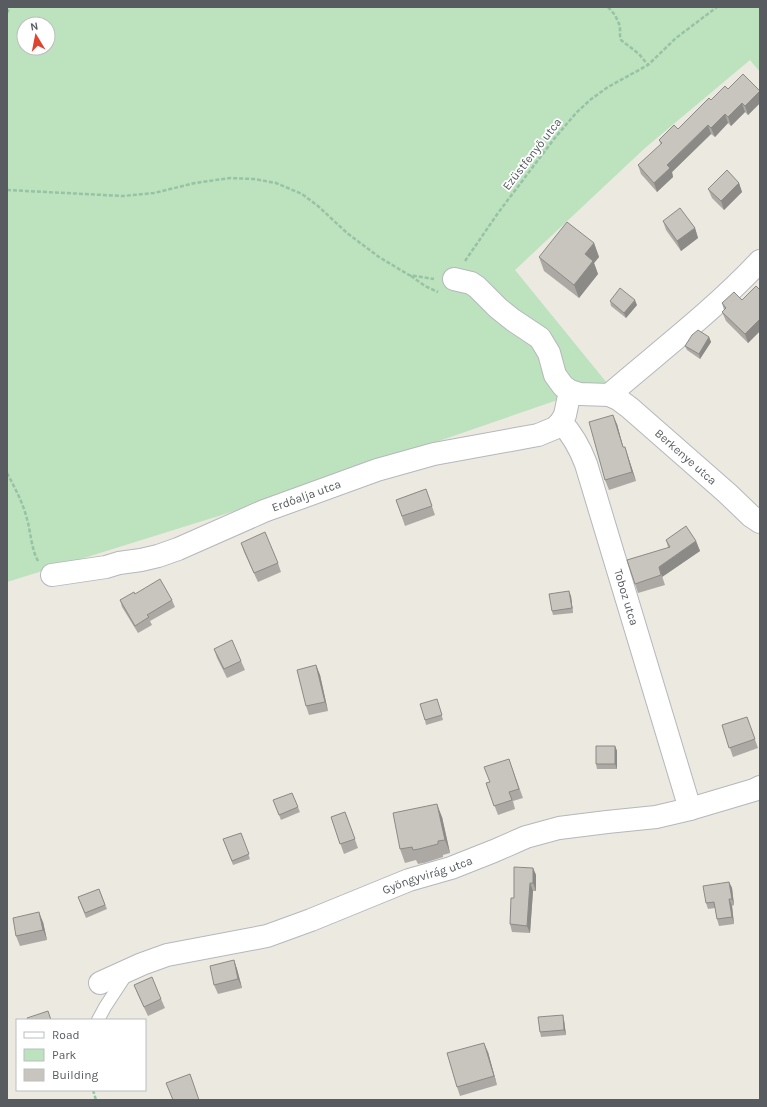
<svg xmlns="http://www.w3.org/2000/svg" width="767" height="1107" font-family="Karla,sans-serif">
	<rect width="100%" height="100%" fill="#ebe9e0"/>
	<path fill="#bde2be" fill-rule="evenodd" d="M7,7h753v65l-10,-12 -105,88 -130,122 92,113 -366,126 -234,73zM24,24h24v24h-24z"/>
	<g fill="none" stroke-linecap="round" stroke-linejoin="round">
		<defs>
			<path id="service" d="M98,1020l7,-13 21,-32"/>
			<g id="minor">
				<path d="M454,279l17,4 6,4 21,21 15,12 27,18 9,15 6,22 8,11 7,5 10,3 29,1c51,-44 105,-85 151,-134"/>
				<path id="s1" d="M570,391l-5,24 -4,7c12,13 19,26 25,42l104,345"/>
				<path id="s2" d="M609,395l9,4 12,9 97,85 24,23 9,6"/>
				<path id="s3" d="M52,575l54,-8 13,-4 22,-3 17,-4 20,-7 86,-38 113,-41 57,-16 104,-19 17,-7 6,-6"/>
				<path id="s4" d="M100,983l42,-19 25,-9 100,-19 44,-16 98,-40 42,-12 43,-17 32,-14 33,-9 48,-6 49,-5 34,-8 64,-19 6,-3"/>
			</g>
		</defs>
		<use href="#service" stroke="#b5b7bc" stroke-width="14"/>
		<use href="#minor" stroke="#b5b7bc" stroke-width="24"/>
		<path stroke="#97c2a4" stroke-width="2.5" stroke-dasharray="4 2" stroke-linecap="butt" d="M608,7l7,8 5,11v10l1,4 18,14 9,11
			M7,13l3,-6
			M7,190l116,6 31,-3 41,-10 35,-5 24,1 22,4 26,11 16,12 29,27 32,24 30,18 25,4
			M465,261l33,-48 56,-74 22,-26 14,-13 18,-13 40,-22 28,-27 41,-31
			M411,276l14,10 13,6
			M7,473c8,15 16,30 20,46 4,14 4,29 11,42
			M93,1090l3,10"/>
		<use href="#service" stroke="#fff" stroke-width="12"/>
		<use href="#minor" stroke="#fff" stroke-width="22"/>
	</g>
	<path fill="#aca9a4" d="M728,89l32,2v12l-12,12 -3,-3 -14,14 -3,-3 -13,14 -4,-3 -39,38 1,5 -16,15 -16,-18 -3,-9 23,-20 -2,-5 19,-11 33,-29z
		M739,183l3,9 -18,18 -12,-12 -4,-9z
		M663,221l32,7 3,10 -17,13 -15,-21z
		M594,243l5,14 -5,6 4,11 -19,24 -35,-27 -5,-14z
		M760,290v41l-12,12 -22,-22 -4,-9 2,-2 -2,-7 20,-3z
		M610,301l27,4 -11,13 -15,-12z
		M709,337l2,5 -11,17 -13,-9 -2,-4z
		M617,424l6,23h2l11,34 -27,9 -4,-10z
		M426,489l9,26 -30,11 -9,-26z
		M666,540l30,1 4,10 -38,26 3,8 -27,8 -3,-9 33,-37z
		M241,543l37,20 3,9 -23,10 -14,-30z
		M135,594l37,6 3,7 -25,14 2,4 -14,8 -16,-26 -2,-7z
		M571,596l2,17 -20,2 -1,-4z
		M214,649l27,12 4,9 -18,8 -10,-20z
		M316,665l4,10 8,36 -19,4 -3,-9z
		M437,699l6,21 -17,5 -1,-5z
		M747,717l11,31 -25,9 -11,-32z
		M615,746l2,5v18h-20l-1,-5z
		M509,759l14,39 -10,3 2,8 -17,6 -12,-32 4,-1z
		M292,793l8,19 -19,8 -8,-20z
		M345,812l13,36 -14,6 -13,-37z
		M442,817l8,36 -7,2v2l-19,6 -6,1 -2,-4 -11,3 -5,-14z
		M241,833l9,26 -17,6 -10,-26z
		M533,868l3,7v16h-3l-3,42 -18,-1 -2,-8 4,-26z
		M729,882l3,6 2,17 -2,1 2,18 -15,2 -2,-7 -2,-11 -7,1 -2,-6z
		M99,889l8,20 -21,9 -8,-21z
		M43,922l4,18 -27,6 -4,-10z
		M234,960l3,9 5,19 -24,6 -4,-9z
		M134,985l27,14 4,9 -17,8 -10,-21z
		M564,1020l2,15 -25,2 -1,-5z
		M488,1052l9,33 -37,11 -3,-9z"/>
	<path fill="#8c8a86" d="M760,91v12l-12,12 -3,-9z
		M742,103l3,9 -14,14 -3,-9z
		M725,114l3,9 -13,14 -4,-9z
		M708,125l3,9 -39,38 1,5 -16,15 -3,-9 13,-18z
		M739,183l3,9 -18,18 -3,-9z
		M695,228l3,10 -17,13 -4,-10z
		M594,243l5,14 -5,6 4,11 -19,24 -5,-13 11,-31z
		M635,300l2,5 -11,13 -2,-5z
		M760,319v12l-12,12 -3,-9z
		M709,337l2,5 -11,17 -1,-5z
		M613,415l4,9 9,33 -3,-10z
		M625,447l3,9 8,25 -4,-9z
		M696,541l4,10 -38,26 3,8 -6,-18z
		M569,591l2,5 2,17 -1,-5z
		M316,665l4,10 8,36 -3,-9z
		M615,746l2,5v18l-2,-5z
		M437,804l5,13 8,36 -5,-13z
		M533,868l3,7v16l-3,-8z
		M729,882l3,6 2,17 -2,-6z
		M530,883l3,8 -3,42 -3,-7z
		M729,899l3,7 2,18 -2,-7z
		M39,912l4,10 4,18 -4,-10z
		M234,960l3,9 5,19 -4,-9z
		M563,1015l1,5 2,15 -2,-5z
		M484,1043l4,9 9,33 -3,-9z"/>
	<path fill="#c8c5bf" stroke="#8c8a86" d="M743,74l17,17 -15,15 -3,-3 -14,14 -3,-3 -14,14 -3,-3 -41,40 3,3 -16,15 -16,-18 24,-22 -3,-3 15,-15 4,4 31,-31 2,2 14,-14 3,3z
		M727,170l12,13 -18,18 -13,-12z
		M680,208l15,20 -18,13 -14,-20z
		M567,222l27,21 -9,11 8,7 -19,24 -35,-28z
		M756,286l4,4v29l-15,15 -23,-22 4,-4 -4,-5 12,-11 8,8z
		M620,288l15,12 -11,13 -14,-12z
		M698,330l11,7 -10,17 -14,-8 7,-11z
		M613,415l10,32h2l7,25 -27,8 -16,-58z
		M426,489l6,17 -30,10 -6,-16z
		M686,526l10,15 -37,26 2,8 -26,9 -8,-24 43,-13 -4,-7z
		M265,532l13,31 -24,10 -13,-30z
		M160,579l12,21 -25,15 2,2 -14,9 -15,-26 14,-8 1,2z
		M569,591l3,17 -20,3 -3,-17z
		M232,640l9,21 -17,8 -10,-20z
		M316,665l9,37 -19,4 -9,-36z
		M437,699l5,16 -17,5 -5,-16z
		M747,717l8,22 -26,9 -7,-23z
		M596,746h19v18h-19z
		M509,759l10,30 -10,3 3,8 -18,6 -8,-23 4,-1 -6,-15z
		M292,793l6,14 -19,8 -6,-15z
		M437,804l8,36 -7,1v3l-19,5 -6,1 -1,-3 -12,2 -7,-36z
		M345,812l10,27 -15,5 -9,-27z
		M241,833l8,21 -17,7 -9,-22z
		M514,867l19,1v15h-3l-3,43 -17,-2 1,-26h3z
		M729,882l3,17h-3l3,18 -15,2 -3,-17 -8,1 -3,-17z
		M99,889l6,16 -20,8 -7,-16z
		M39,912l4,18 -27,6 -3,-18z
		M234,960l4,19 -24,6 -4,-19z
		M152,977l9,22 -17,8 -10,-22z
		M48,1011l3,9h-23l-1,-2z
		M563,1015l1,15 -24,2 -2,-15z
		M484,1043l10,33 -37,11 -10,-34z
		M190,1074l9,26h-26l-7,-17z"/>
	<g text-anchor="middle" stroke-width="3.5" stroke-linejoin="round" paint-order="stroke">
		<g font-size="12" fill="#585c60" stroke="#fff">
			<text transform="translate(532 154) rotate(-52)" y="4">Ezüstfenyő utca</text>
			<text dy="4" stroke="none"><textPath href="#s2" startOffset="99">Berkenye utca</textPath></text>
			<text dy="4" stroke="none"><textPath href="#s3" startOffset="268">Erdőalja utca</textPath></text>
			<text dy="4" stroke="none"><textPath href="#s1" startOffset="221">Toboz utca</textPath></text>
			<text dy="4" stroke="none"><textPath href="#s4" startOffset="346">Gyöngyvirág utca</textPath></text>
		</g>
	</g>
	<rect width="767" height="1107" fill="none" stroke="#585c60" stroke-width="16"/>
	<rect x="16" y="1019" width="130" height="72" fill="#ffffff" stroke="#bcbebf"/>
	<rect x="24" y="1032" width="20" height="6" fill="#ffffff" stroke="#bcbebf"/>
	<text x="52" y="1039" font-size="12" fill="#585c60">Road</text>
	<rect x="24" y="1049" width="20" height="12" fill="#bde2be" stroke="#bcbebf"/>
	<text x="52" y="1059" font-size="12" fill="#585c60">Park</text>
	<rect x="24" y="1069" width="20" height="12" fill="#c8c5bf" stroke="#bcbebf"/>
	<text x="52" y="1079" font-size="12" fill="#585c60">Building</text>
	<g transform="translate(36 36) rotate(350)"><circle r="19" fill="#ffffff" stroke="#bcbebf"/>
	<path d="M0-3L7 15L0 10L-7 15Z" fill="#df4431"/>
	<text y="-6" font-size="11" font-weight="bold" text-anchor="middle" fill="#585c60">N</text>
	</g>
</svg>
